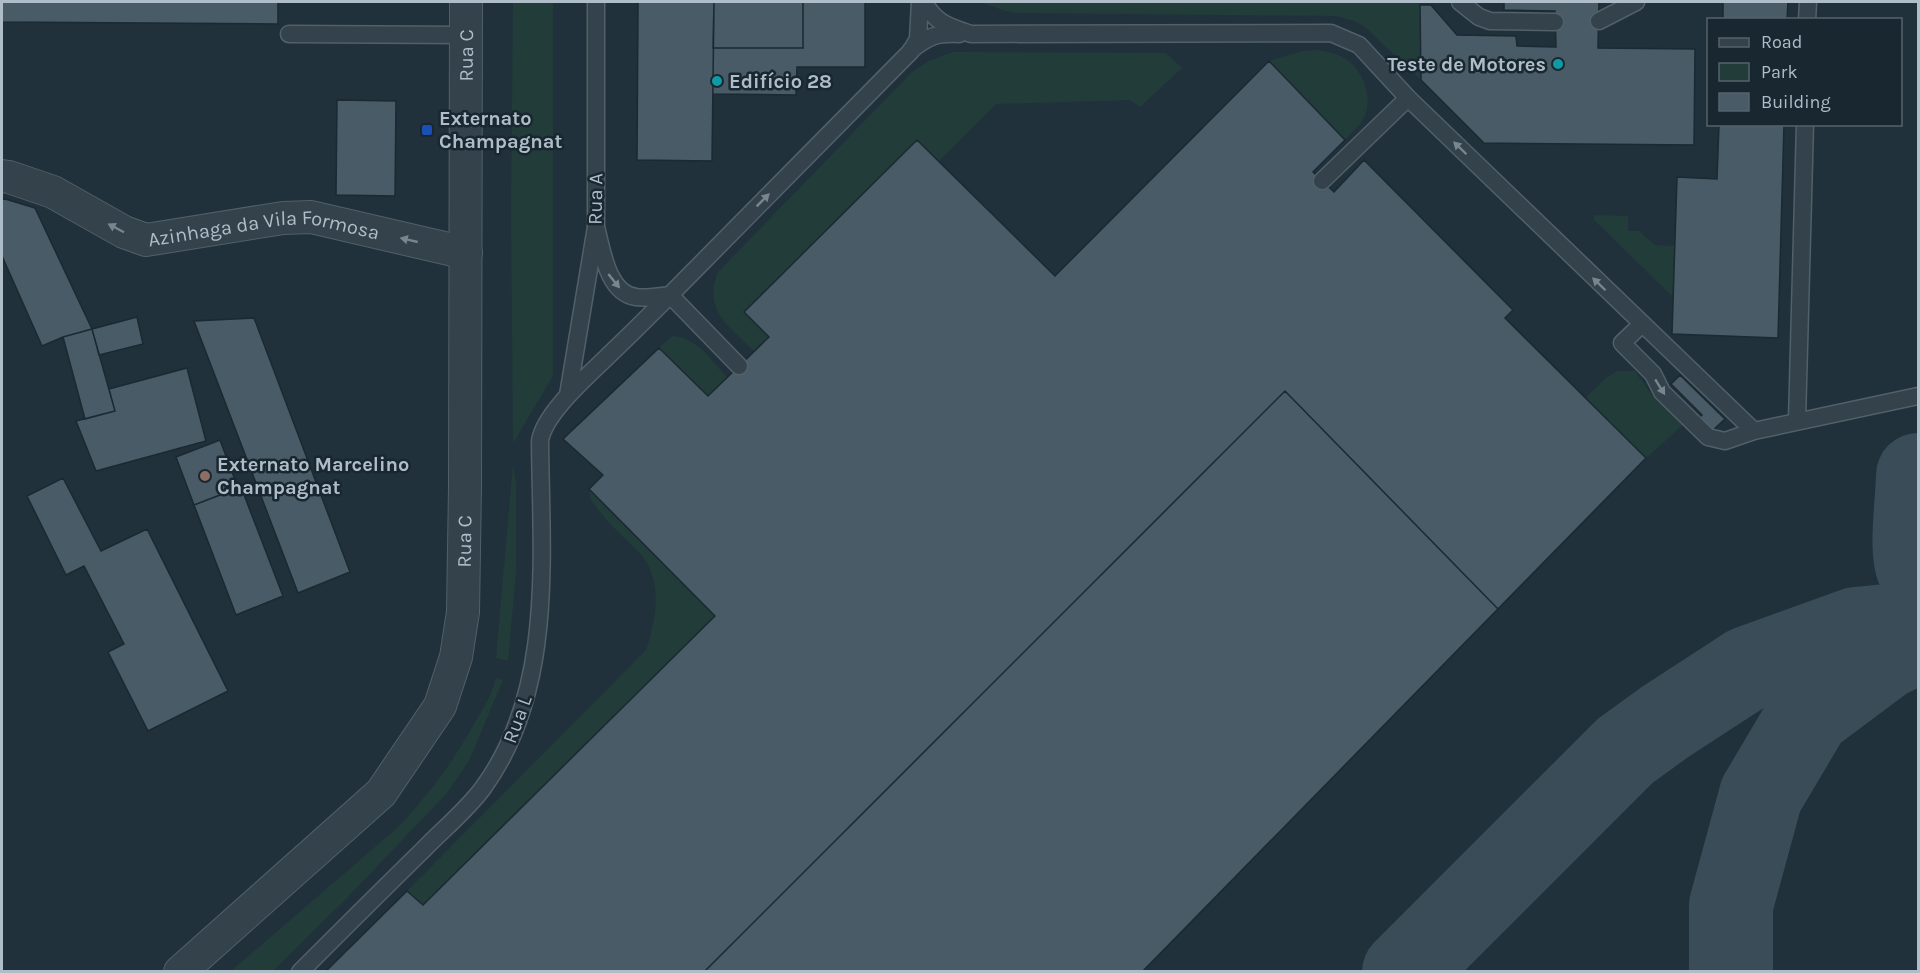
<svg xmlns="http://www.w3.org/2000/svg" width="1920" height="973" font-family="Karla,sans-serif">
	<rect width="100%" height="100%" fill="#20313b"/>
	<path fill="#223c3a" d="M513,2h40v374l-40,67 -2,-234z
		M981,2h436l3,3 1,75 -56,-53 -11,-6 -18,-5 -315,-3 -16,-2z
		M1315,50c7,1 16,2 23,5 20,7 33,33 29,54 -2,12 -14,22 -22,31l-76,-79 34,-10z
		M953,52l213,1 16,15 -42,39 -10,-7 -134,4 -57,57 -22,-21 -173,172 25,25 -15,14c-24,-24 -52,-41 -36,-79l194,-200 17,-11z
		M1594,215l34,1v15h11l16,14 20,1 -2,51 -79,-77z
		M672,336c25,1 39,24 55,41l-19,19 -49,-48z
		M1617,371h18l17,24 31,30 -37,33 -61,-60 21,-20z
		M513,464l3,19v90l-8,88 -12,-3z
		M589,489l126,127 -292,289 -16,-14 239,-241c9,-28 16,-60 1,-87 -7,-12 -19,-21 -29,-31 -8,-8 -15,-16 -22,-25l-6,-9z
		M496,678l7,2 -34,81 -22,32 -100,105 -74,73h-42l166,-143c31,-32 56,-66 77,-104 9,-15 18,-29 22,-46z"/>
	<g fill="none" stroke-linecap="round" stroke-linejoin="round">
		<path stroke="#3a4c57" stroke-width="84" d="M1918,475c0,21 -8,76 0,93
			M1404,972l221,-221 40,-29 83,-54 108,-39 62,-6
			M1731,972v-67l30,-110 48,-81 75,-56 34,-17"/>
	</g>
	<path fill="#485b67" stroke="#1b2932" stroke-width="1.5" d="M2,2h276v22l-276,-2z
		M638,2h227v65h-68l-1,28 -83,-1 -1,67 -75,-1z
		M638,2h76l-2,159 -75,-1z
		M714,2h89v46h-90z
		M1504,2h95l-1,46 97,1 -1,96 -210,-2 -63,-63 -1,-75h11l26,30 59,1 1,10 39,1 -1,-36 -51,-1z
		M1723,2h65l-1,18h-64z
		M1269,61l76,79 -32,32 21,20 30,-32 149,150 -8,8 141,140 -504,514h-817l82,-81 16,14 292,-289 -126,-127 14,-14 -40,-36 96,-91 49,48 61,-59 -25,-25 173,-172 138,136z
		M337,100l59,1 -1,95 -59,-1z
		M1719,124h65l-6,214 -106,-4 5,-157 40,2z
		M2,198l33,10 57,121 -29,8 -21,9 -40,-90z
		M137,317l6,27 -44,11 -7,-26z
		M254,318l96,254 -52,21 -104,-272z
		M92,329l23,82 -30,8 -22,-82z
		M187,368l19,73 -110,30 -20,-50 39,-10 -6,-22z
		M1680,375l45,44 -13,12 -13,-13 3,-3 -31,-31z
		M1285,391l213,218 -356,363h-438z
		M220,440l18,48 -44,17 -18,-48z
		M63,478l38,73 46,-22 81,162 -80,40 -40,-79 16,-8 -40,-78 -18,9 -39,-79z
		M241,487l42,109 -47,19 -42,-110z"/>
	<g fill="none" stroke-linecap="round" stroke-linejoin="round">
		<defs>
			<path id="service" d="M924,2c11,21 26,25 47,32l360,-1 28,12 49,53 -86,83
				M1460,2l19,15 11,4 65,1
				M1807,20l1,-18
				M1599,21l37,-19
				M289,34l177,1
				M911,50c18,-14 25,-17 48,-16
				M1408,98l346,333
				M596,227c6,22 11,66 40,70 10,2 23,-1 34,-2l241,-244 7,-12 2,-37
				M1641,325l-19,18 31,31 9,18 46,45 17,4 29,-10 164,-35
				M568,395l28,-168v-225
				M1797,421l8,-297
				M300,972c41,-41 82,-82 123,-122 19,-20 43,-39 60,-62 72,-99 58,-231 57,-347 4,-28 49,-66 70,-87 20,-19 40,-39 60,-59l69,71"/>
			<g id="minor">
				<path id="s1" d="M2,176l7,1 44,15 71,40 22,8 137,-22 28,-1 155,36"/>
				<path id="s2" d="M180,972l201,-179 59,-87 16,-49 7,-45 2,-125 1,-485"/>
			</g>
		</defs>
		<use href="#service" stroke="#516069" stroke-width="19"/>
		<use href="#minor" stroke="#516069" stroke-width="34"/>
		<use href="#service" stroke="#34424b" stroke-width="16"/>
		<use href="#minor" stroke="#34424b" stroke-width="32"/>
	</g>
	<defs><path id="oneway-solid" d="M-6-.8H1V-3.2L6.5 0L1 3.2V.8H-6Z" transform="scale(1.5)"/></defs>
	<g fill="#77868f">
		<use href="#oneway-solid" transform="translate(1460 148) rotate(-136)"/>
		<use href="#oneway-solid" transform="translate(763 200) rotate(-45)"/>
		<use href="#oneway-solid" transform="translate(116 228) rotate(-152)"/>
		<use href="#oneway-solid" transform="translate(409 240) rotate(-167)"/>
		<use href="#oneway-solid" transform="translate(614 281) rotate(51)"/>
		<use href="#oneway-solid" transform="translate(1599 284) rotate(-136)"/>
		<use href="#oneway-solid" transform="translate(1660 387) rotate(58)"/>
	</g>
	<g fill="#0f9aa8" stroke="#192730" stroke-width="2">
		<circle cx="1558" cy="64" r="6"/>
		<circle cx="717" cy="81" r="6"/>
	</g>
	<rect fill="#1a4fb4" stroke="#192730" stroke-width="2" x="421" y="124" width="12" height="12" rx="3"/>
	<circle fill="#8d6e63" stroke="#192730" stroke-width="2" cx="205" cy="476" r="6"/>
	<g text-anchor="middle" stroke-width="5" stroke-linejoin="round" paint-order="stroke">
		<g font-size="20" fill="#aebdc7" stroke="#192730">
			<text dy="7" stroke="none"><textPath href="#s2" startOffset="1028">Rua C</textPath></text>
			<text transform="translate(595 199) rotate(-89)" y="7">Rua A</text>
			<text dy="7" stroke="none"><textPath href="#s1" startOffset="278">Azinhaga da Vila Formosa</textPath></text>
			<text dy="7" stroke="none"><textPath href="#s2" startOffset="542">Rua C</textPath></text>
			<text transform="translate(517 719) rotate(-70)" y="7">Rua L</text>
		</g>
		<g font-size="20" font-weight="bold" fill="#aebdc7" stroke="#192730" text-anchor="start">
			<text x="1546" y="71" text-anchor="end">Teste de Motores</text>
			<text x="729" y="88">Edifício 28</text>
			<text x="439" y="125">Externato<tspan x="439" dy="23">Champagnat</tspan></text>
			<text x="217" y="471">Externato Marcelino<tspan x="217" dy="23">Champagnat</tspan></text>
		</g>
	</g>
	<rect width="1920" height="973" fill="none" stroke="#aebdc7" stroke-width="6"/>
	<rect x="1707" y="18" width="195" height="108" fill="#192730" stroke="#55636c" stroke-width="1.5"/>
	<rect x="1719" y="38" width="30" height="9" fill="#34424b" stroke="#55636c" stroke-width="1.5"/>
	<text x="1761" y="48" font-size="18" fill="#aebdc7">Road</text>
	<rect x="1719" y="63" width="30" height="18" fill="#223c3a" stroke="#55636c" stroke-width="1.5"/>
	<text x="1761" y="78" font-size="18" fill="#aebdc7">Park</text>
	<rect x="1719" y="93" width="30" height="18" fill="#485b67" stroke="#55636c" stroke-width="1.5"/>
	<text x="1761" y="108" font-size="18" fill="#aebdc7">Building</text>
</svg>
